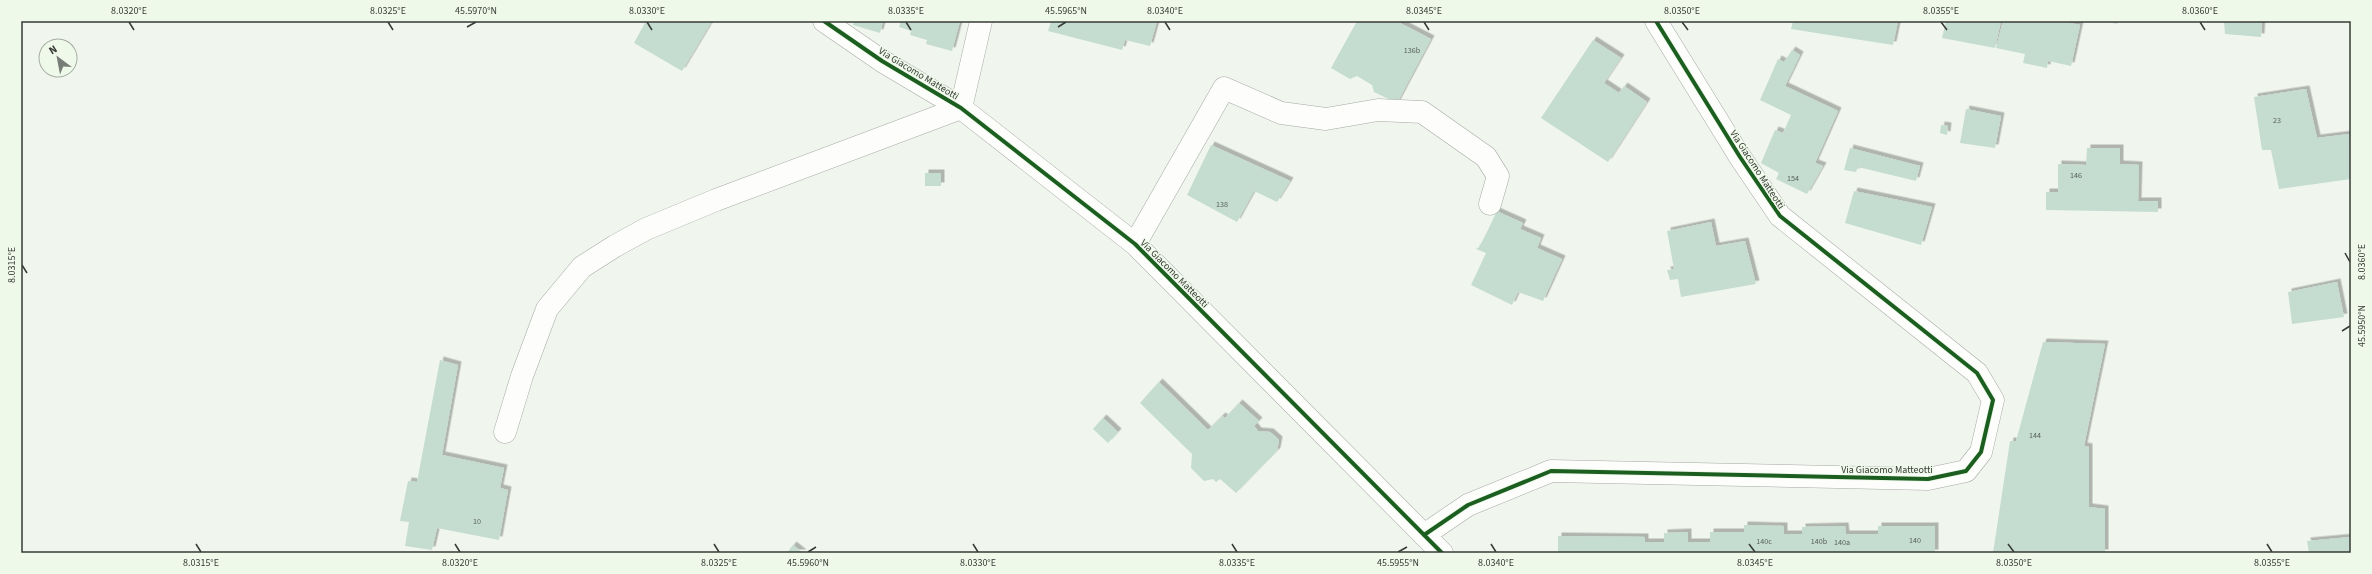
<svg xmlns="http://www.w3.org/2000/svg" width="2372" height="574" font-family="'Source Sans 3',sans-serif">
	<defs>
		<filter id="shadow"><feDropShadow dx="3.5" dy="-3.5" stdDeviation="0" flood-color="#0004"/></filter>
	</defs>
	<rect width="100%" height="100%" fill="#f0f6ee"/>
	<path fill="#c5dcd1" filter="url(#shadow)" d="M646,21h66l-30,50 -48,-28z
		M854,21h29l-3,12 -27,-8z
		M901,21h59l-8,30 -26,-7 1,-4 -17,-5 1,-4 -12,-4z
		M1051,21h106l-7,25 -25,-6 -3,10 -74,-19z
		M1357,21h39l35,18 -34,64 -23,-11 -2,-7 -15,-9 -7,3 -19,-11z
		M1793,21h105l-5,24 -102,-16z
		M1946,21h55l-6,27 -53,-10z
		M2003,21h57l20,4 -9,41 -23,-5 -1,7 -24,-5 2,-9 -29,-6z
		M2104,21h14l-1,3z
		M2224,21h38l-1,16 -36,-3z
		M1593,40l28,18 -17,25 15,10 5,-7 23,16 -39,60 -67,-44z
		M1792,50l8,5 -15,31 53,25 -23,52 8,3 -16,28 -31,-15 3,-6 -18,-10 14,-33 8,3 8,-18 -31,-15 18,-41 6,3z
		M2306,89l11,49 32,-4 2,45 -72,10 -8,-39h-9l-8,-53z
		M1966,109l35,7 -6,32 -35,-5z
		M1941,125l7,1 -1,9 -7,-2z
		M1211,145l79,36 -13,21 -23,-11 -17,31 -50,-27z
		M1850,148l70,18 -4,15 -58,-14 -2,5 -12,-2z
		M2087,148h33v16l19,1 -1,36h20v11l-112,-2v-18h12v-28l28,1z
		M925,173h16v13h-16z
		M1854,191l78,16 -11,38 -76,-22z
		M1494,210l29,13 -3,6 21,9 -4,10 25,11 -19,42 -25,-9 -6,13 -41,-20 15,-32 -10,-4 3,-2 7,-13 10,-21z
		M1711,222l5,24 29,-5 11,43 -75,13 -3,-18 -8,1 -3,-10 7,-1 -7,-38z
		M2337,282l7,35 -52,7 -4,-32z
		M2043,342l62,2 -21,102 5,1v60l16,2v44h-112l17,-112h6z
		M440,360l18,5 -16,90 62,13 -4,20 8,2 -9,50 -62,-12 -5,22 -27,-4 4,-24 -9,-1 8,-40 9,1z
		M1159,382l49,48 14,-14 3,2 14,-15 20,18 -5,5 4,5 12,1 9,8 -2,11 -41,42 -16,-14 -4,3 -3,-3 -9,2 -13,-13 1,-14 -52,-51z
		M1103,418l15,14 -10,11 -15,-14z
		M1744,525l40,1v8h18v-7l43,-1 1,8h32v-8h57v27h-377v-17l87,1v5h19v-9l24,-1v10h22v-10h34z
		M2351,537v16h-42l-2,-12z
		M793,545l10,8h-16z"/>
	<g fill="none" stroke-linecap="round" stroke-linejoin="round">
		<defs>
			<path id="minor" d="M824,21l58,40 79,47 174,136 307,309
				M1135,244l89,-156 57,25 45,6 52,-9 44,2 64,45 12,19 -8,28
				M505,432l17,-56 25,-67 35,-42 33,-21 31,-17 70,-29 245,-92 20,-87
				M1424,535l44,-30 83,-34 377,8 38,-8 15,-19 12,-52 -16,-27 -197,-157 -40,-59 -84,-136"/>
		</defs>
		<use href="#minor" stroke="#a5a9a3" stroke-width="23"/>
		<use href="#minor" stroke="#fdfefc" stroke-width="22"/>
		<defs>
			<path id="cycleway" d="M824,21l58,40 79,47 174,136 307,309
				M1424,535l44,-30 83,-34 377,8 38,-8 15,-19 12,-52 -16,-27 -197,-157 -40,-59 -84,-136"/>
		</defs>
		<use href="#cycleway" stroke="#eff9ea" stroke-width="6"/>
		<use href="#cycleway" stroke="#1b5e20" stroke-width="4"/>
	</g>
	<path fill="none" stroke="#373a35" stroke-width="1.5" d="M129,22l5,8M388,22l5,8M647,22l5,8M906,22l5,8M1165,22l5,8M1424,22l5,8M1682,22l6,8M1941,22l6,8M2200,22l5,8M467,27l9,-5M1058,27l8,-5M2345,253l5,9M22,265l5,8M2342,331l8,-5M196,544l5,8M455,544l5,8M714,544l5,8M973,544l5,8M1232,544l5,8M1491,544l5,8M1749,544l6,8M2008,544l6,8M2267,544l5,8M808,552l8,-5M1398,552l9,-5"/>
	<g text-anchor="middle" stroke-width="3" stroke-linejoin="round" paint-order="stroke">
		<g font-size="8" fill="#5a625c">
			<text x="1412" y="53">136b</text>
			<text x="2277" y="123">23</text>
			<text x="2076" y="178">146</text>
			<text x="1793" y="181">154</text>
			<text x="1222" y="207">138</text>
			<text x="2035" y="438">144</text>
			<text x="477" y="524">10</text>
			<text x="1915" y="543">140</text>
			<text x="1764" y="544">140c</text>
			<text x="1819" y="544">140b</text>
			<text x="1842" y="545">140a</text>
		</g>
		<g font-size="10" fill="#373a35" stroke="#eff9ea">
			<text transform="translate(919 73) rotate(31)" y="4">Via Giacomo Matteotti</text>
			<text transform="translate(1758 169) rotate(57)" y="4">Via Giacomo Matteotti</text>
			<text transform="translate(1175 273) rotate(45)" y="4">Via Giacomo Matteotti</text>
			<text x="1887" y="473">Via Giacomo Matteotti</text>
		</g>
	</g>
	<rect width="2372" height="574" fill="none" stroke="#eff9ea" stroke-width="44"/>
	<g transform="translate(58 58) rotate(328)"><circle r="19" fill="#eff9ea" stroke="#a5ada2"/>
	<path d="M0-3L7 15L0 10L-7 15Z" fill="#787c76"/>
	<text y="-6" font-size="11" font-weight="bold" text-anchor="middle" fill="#373a35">N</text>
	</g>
	<rect x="22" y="22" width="2328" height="530" fill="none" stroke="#373a35" stroke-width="1.5"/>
	<g font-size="10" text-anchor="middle" fill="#373a35">
		<text x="129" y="14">8.0320°E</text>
		<text x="388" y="14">8.0325°E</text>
		<text x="476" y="14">45.5970°N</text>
		<text x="647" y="14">8.0330°E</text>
		<text x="906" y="14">8.0335°E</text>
		<text x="1066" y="14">45.5965°N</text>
		<text x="1165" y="14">8.0340°E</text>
		<text x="1424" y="14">8.0345°E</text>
		<text x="1682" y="14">8.0350°E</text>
		<text x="1941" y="14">8.0355°E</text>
		<text x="2200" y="14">8.0360°E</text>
		<text transform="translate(2361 262) rotate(-90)" y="4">8.0360°E</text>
		<text transform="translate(11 265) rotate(-90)" y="4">8.0315°E</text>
		<text transform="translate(2361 326) rotate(-90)" y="4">45.5950°N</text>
		<text x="201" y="566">8.0315°E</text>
		<text x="460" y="566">8.0320°E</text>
		<text x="719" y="566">8.0325°E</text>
		<text x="808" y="566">45.5960°N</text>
		<text x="978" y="566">8.0330°E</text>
		<text x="1237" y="566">8.0335°E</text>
		<text x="1398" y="566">45.5955°N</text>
		<text x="1496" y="566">8.0340°E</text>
		<text x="1755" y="566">8.0345°E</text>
		<text x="2014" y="566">8.0350°E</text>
		<text x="2272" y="566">8.0355°E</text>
	</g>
</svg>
